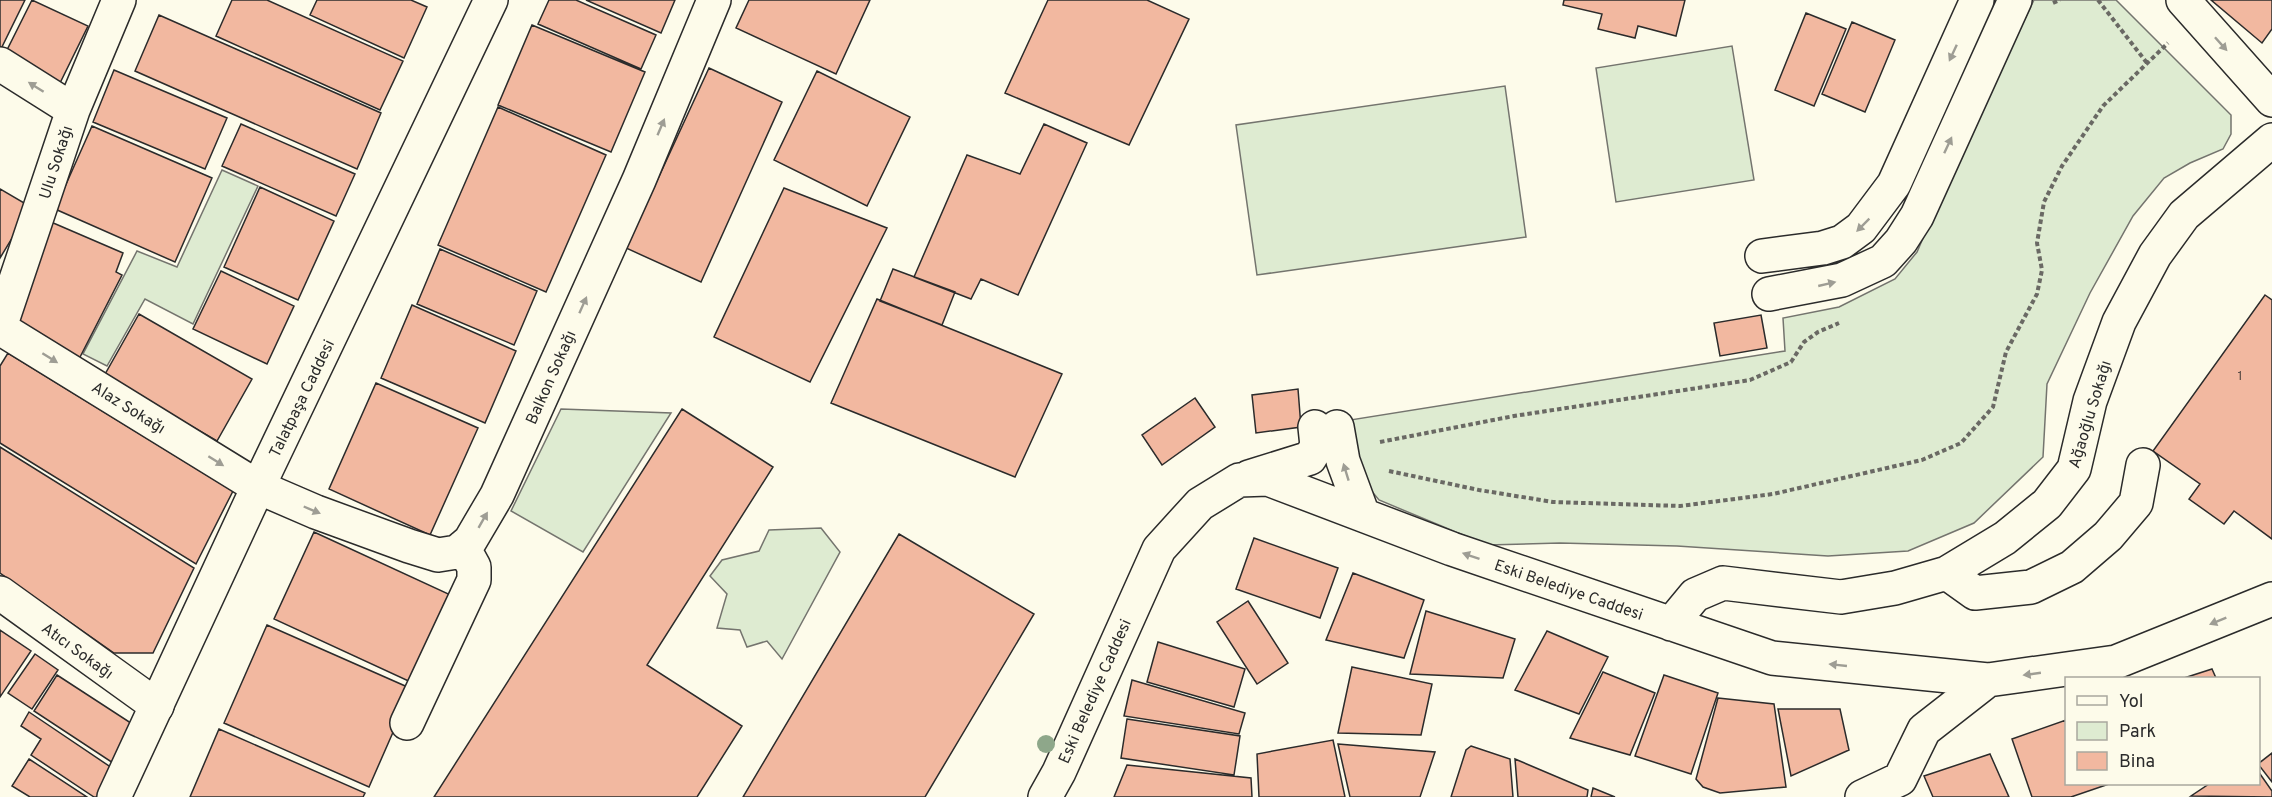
<svg xmlns="http://www.w3.org/2000/svg" width="2272" height="797" font-family="Overpass,sans-serif">
	<rect width="100%" height="100%" fill="#fdfbea"/>
	<path fill="#deebd1" stroke="#74746e" stroke-width="1.5" d="M2034,0h82l115,115v19l-8,15 -33,14 -26,15 -31,38 -43,77 -43,91 -4,73 -69,66 -66,28 -80,5 -151,-10 -117,-3 -73,2 -108,-45 -15,-18 -14,-62 435,-69 -2,-33 56,-11 56,-28 22,-27 43,-100z
		M1732,46l22,134 -138,22 -20,-134z
		M1505,86l21,151 -269,38 -21,-150z
		M222,170l36,16 -65,138 -48,-25 -38,67 -24,-12 54,-103 40,16z
		M561,409l110,4 -88,139 -72,-41z
		M821,528l19,24 -58,107 -15,-18 -20,6 -7,-17 -23,-2 10,-34 -17,-18 12,-16 37,-9 10,-21z"/>
	<path fill="#f2b8a0" stroke="#2b2b2b" stroke-width="1.5" d="M0,0h25l-25,51z
		M32,0l56,26 -28,57 -56,-27z
		M232,0h35l136,61 -23,49 -164,-74z
		M317,0h94l16,7 -23,51 -94,-43z
		M549,0h27l80,35 -15,34 -103,-45z
		M586,0h89l-14,33z
		M749,0h121l-34,74 -100,-46z
		M1048,0h99l42,19 -60,126 -124,-52z
		M1564,0h121l-9,36 -38,-10 -3,12 -37,-9 4,-15 -39,-9z
		M2211,0h61v29l-10,14z
		M1806,13l40,16 -32,77 -39,-16z
		M159,15l222,98 -24,56 -222,-98z
		M1852,22l43,18 -30,72 -43,-18z
		M532,25l113,47 -34,80 -113,-47z
		M709,68l73,34 -81,180 -75,-34z
		M114,70l113,48 -22,51 -112,-47z
		M817,71l93,46 -43,89 -93,-46z
		M498,107l108,48 -60,137 -108,-47z
		M241,124l114,50 -19,42 -114,-50z
		M1044,124l43,19 -69,152 -37,-16 -10,20 -57,-22 53,-122 53,19z
		M92,126l120,52 -37,84 -120,-53z
		M260,187l74,34 -36,79 -74,-33z
		M784,188l103,40 -77,154 -96,-45z
		M0,189l31,18 -31,51z
		M51,222l72,31 -7,19 6,3 -43,84 -58,-29 -7,-18z
		M440,249l97,42 -23,54 -97,-41z
		M893,269l62,23 -13,33 -62,-24z
		M221,271l73,35 -27,58 -74,-35z
		M2265,295l7,5v239l-38,-28 -10,13 -35,-25 11,-15 -47,-33z
		M877,299l185,75 -47,103 -184,-74z
		M412,305l104,46 -31,72 -104,-45z
		M139,314l113,65 -35,62 -113,-65z
		M1761,315l6,33 -47,8 -6,-33z
		M8,353l225,138 -37,73 -196,-121v-77z
		M376,383l102,45 -48,107 -101,-46z
		M1298,389l3,38 -45,6 -4,-38z
		M1195,398l20,29 -53,38 -20,-30z
		M682,409l91,58 -126,198 95,61 -45,71h-263z
		M0,447l194,121 -41,85h-39l-114,-80z
		M314,532l141,65 -40,87 -141,-65z
		M899,534l135,80 -109,183h-182z
		M1254,538l84,30 -18,50 -84,-29z
		M1353,573l71,27 -20,58 -78,-18z
		M1248,601l40,62 -31,21 -40,-62z
		M1426,611l89,28 -12,39 -93,-4z
		M267,625l145,64 -43,98 -145,-64z
		M0,630l31,21 -31,46z
		M1547,631l61,26 -29,57 -64,-24z
		M1158,642l87,27 -11,38 -87,-25z
		M35,654l23,16 -26,39 -24,-16z
		M1352,667l80,17 -11,51 -83,-2z
		M2212,669l4,9h-32z
		M1603,672l52,21 -25,62 -60,-17z
		M57,675l80,52 -24,36 -79,-52z
		M1664,675l54,18 -27,81 -56,-18z
		M1132,680l113,33 -6,21 -115,-18z
		M1718,698l56,6 12,83 -66,6 -17,-6 -7,-8z
		M1778,709h62l9,41 -58,26z
		M29,712l86,58 -17,27h-4l-63,-42 10,-16 -20,-13z
		M1127,719l113,17 -6,39 -113,-17z
		M2066,720v64h43l-38,13h-39l-20,-58z
		M219,729l146,64 -2,4h-173z
		M1333,740l12,57h-86l-2,-43z
		M1338,744l97,8 -15,45h-70z
		M1471,746l39,13 3,38h-62l15,-47z
		M2272,753v29l-14,-18z
		M1990,754l19,43h-76l-9,-21z
		M29,759l58,38h-57l-18,-11z
		M1515,759l73,31 -1,7h-69z
		M1127,765l124,13 1,19h-138z
		M2258,771l14,20v6l-81,-1 18,-12h49z
		M1593,788l22,9h-24z"/>
	<g fill="none" stroke-linecap="round" stroke-linejoin="round">
		<defs>
			<path id="minor" d="M2183,0l89,100
				M0,64l73,46
				M1762,256l61,-8 19,-6 19,-14 33,-44 83,-184
				M1769,294l73,-14 41,-19 18,-20 16,-25 98,-216
				M0,327l73,-217 46,-110
				M0,328l258,159 58,25 93,34 29,9 19,-3 13,-11 27,-46 142,-315 75,-180
				M1337,427l6,34 20,54
				M1249,477l61,-19 7,-12 -2,-19
				M1947,573l28,20 56,-6 41,-20 36,-31 28,-33 7,-38
				M0,593l157,113
				M1671,624l24,-29 28,-12 118,14 54,-9 52,-15 58,-35 42,-34 27,-35 16,-68 29,-79 36,-67 29,-40 88,-75
				M407,723l67,-143v-13l-11,-20
				M1045,797l14,-25 100,-223 41,-45 39,-24 29,-1 184,70 320,109 216,22 128,-18 156,-63
				M1862,797l38,-18 24,-49 64,-50"/>
			<path id="major" d="M114,797l144,-310 233,-487"/>
		</defs>
		<use href="#minor" stroke="#2b2b2b" stroke-width="36"/>
		<use href="#major" stroke="#2b2b2b" stroke-width="36"/>
		<path stroke="#6a6964" stroke-width="4" stroke-dasharray="4.5 3" stroke-linecap="butt" d="M2098,0l49,63
			M2053,3l7,-3
			M1380,442l134,-26 236,-36 41,-18 13,-20 14,-10 21,-9
			M1389,471l90,19 74,12 127,4 93,-12 149,-34 39,-17 32,-36 13,-55 31,-58 5,-24 -5,-27 7,-41 18,-36 41,-60 65,-63"/>
		<use href="#minor" stroke="#fdfbea" stroke-width="33"/>
		<use href="#major" stroke="#fdfbea" stroke-width="33"/>
	</g>
	<circle fill="#8ea78a" cx="1046" cy="744" r="9"/>
	<defs><path id="oneway-solid" d="M-6-.8H1V-3.2L6.5 0L1 3.2V.8H-6Z" transform="scale(1.5)"/></defs>
	<g fill="#9e9d94">
		<use href="#oneway-solid" transform="translate(2221 44) rotate(48)"/>
		<use href="#oneway-solid" transform="translate(1953 53) rotate(115)"/>
		<use href="#oneway-solid" transform="translate(36 87) rotate(-148)"/>
		<use href="#oneway-solid" transform="translate(661 127) rotate(-67)"/>
		<use href="#oneway-solid" transform="translate(1948 145) rotate(-65)"/>
		<use href="#oneway-solid" transform="translate(1863 225) rotate(135)"/>
		<use href="#oneway-solid" transform="translate(1827 284) rotate(-13)"/>
		<use href="#oneway-solid" transform="translate(583 305) rotate(-66)"/>
		<use href="#oneway-solid" transform="translate(50 358) rotate(32)"/>
		<use href="#oneway-solid" transform="translate(216 461) rotate(32)"/>
		<use href="#oneway-solid" transform="translate(1346 472) rotate(-107)"/>
		<use href="#oneway-solid" transform="translate(312 510) rotate(23)"/>
		<use href="#oneway-solid" transform="translate(483 520) rotate(-60)"/>
		<use href="#oneway-solid" transform="translate(1471 556) rotate(-161)"/>
		<use href="#oneway-solid" transform="translate(2218 621) rotate(158)"/>
		<use href="#oneway-solid" transform="translate(1838 665) rotate(-174)"/>
		<use href="#oneway-solid" transform="translate(2032 674) rotate(172)"/>
	</g>
	<g text-anchor="middle" stroke-width="4.5" stroke-linejoin="round" paint-order="stroke">
		<g font-size="14" fill="#5d4e48">
			<text x="2240" y="380">1</text>
		</g>
		<g font-size="16" fill="#2b2b2b" stroke="#fdfbea">
			<text transform="translate(55 162) rotate(-72)" y="6">Ulu Sokağı</text>
			<text transform="translate(550 377) rotate(-66)" y="6">Balkon Sokağı</text>
			<text transform="translate(301 398) rotate(-64)" y="6">Talatpaşa Caddesi</text>
			<text transform="translate(129 407) rotate(32)" y="6">Alaz Sokağı</text>
			<text transform="translate(2089 414) rotate(-73)" y="6">Ağaoğlu Sokağı</text>
			<text transform="translate(1569 589) rotate(19)" y="6">Eski Belediye Caddesi</text>
			<text transform="translate(78 650) rotate(36)" y="6">Atıcı Sokağı</text>
			<text transform="translate(1094 691) rotate(-66)" y="6">Eski Belediye Caddesi</text>
		</g>
	</g>
	<rect x="2065" y="677" width="195" height="108" fill="#fdfbea" stroke="#a9a89e" stroke-width="1.5"/>
	<rect x="2077" y="696" width="30" height="9" fill="#fdfbea" stroke="#a9a89e" stroke-width="1.5"/>
	<text x="2119" y="707" font-size="18" fill="#2b2b2b">Yol</text>
	<rect x="2077" y="722" width="30" height="18" fill="#deebd1" stroke="#a9a89e" stroke-width="1.5"/>
	<text x="2119" y="737" font-size="18" fill="#2b2b2b">Park</text>
	<rect x="2077" y="752" width="30" height="18" fill="#f2b8a0" stroke="#a9a89e" stroke-width="1.5"/>
	<text x="2119" y="767" font-size="18" fill="#2b2b2b">Bina</text>
</svg>
